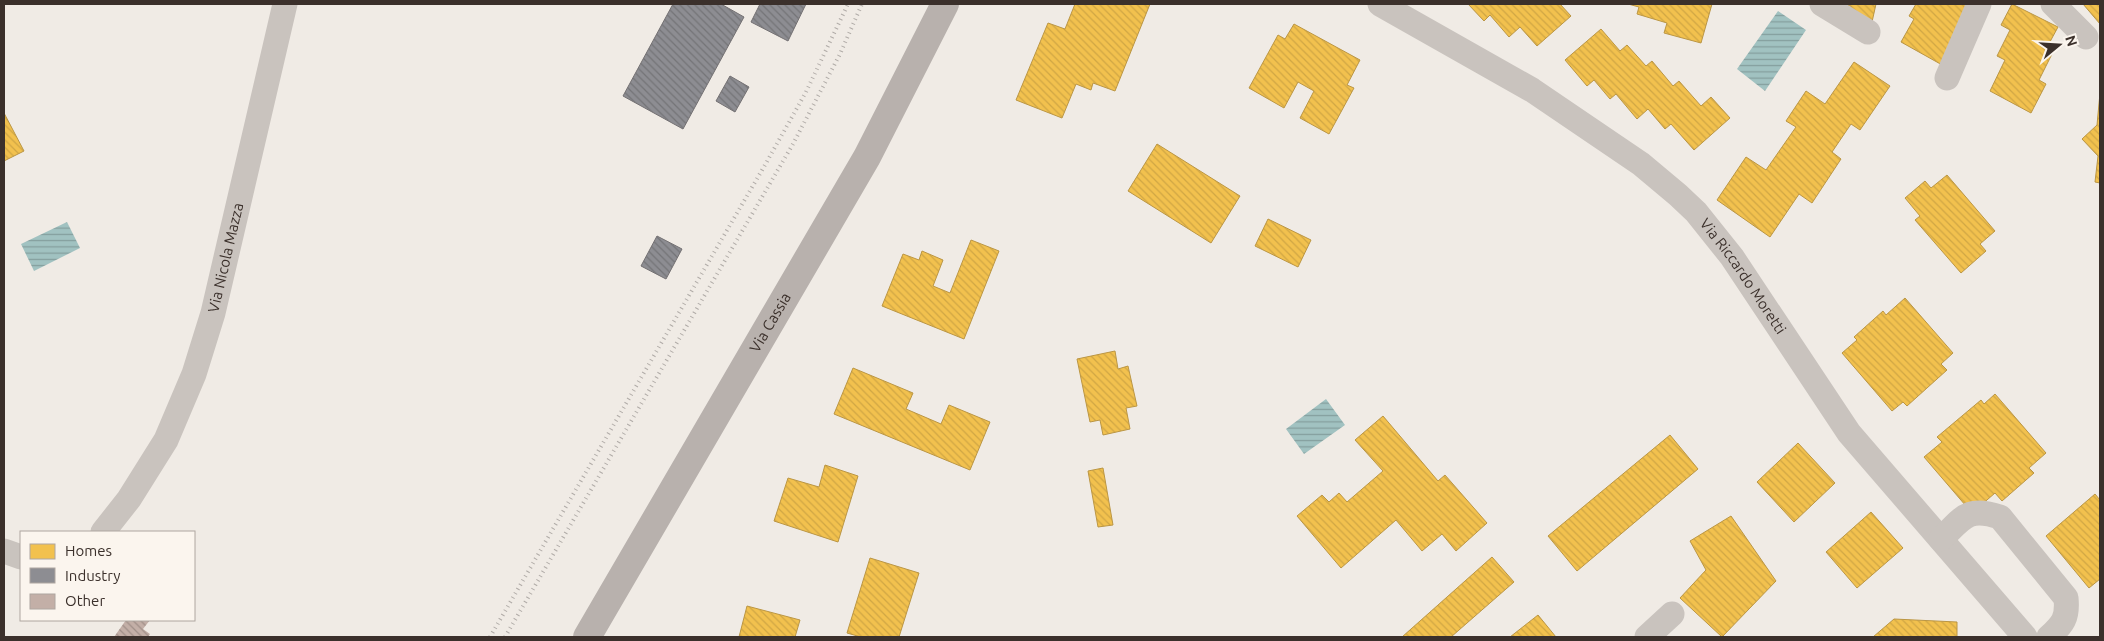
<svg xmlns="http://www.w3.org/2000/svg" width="2104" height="641" font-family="Ubuntu,sans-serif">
	<defs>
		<pattern id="water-rules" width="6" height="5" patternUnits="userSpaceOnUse" patternTransform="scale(1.25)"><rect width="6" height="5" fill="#a1c2c1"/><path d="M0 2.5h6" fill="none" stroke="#849e9d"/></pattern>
		<pattern id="homes-back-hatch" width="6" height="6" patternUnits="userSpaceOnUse" patternTransform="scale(1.25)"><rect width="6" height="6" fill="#f2c14e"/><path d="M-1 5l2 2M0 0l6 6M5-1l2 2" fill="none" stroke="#d0a644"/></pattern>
		<pattern id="industry-back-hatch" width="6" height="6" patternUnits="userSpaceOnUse" patternTransform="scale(1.25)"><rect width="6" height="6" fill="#8d8d92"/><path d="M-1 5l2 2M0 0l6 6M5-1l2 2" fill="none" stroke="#747477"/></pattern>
		<pattern id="building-back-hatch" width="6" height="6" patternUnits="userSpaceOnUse" patternTransform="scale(1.25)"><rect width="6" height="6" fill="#c3afa7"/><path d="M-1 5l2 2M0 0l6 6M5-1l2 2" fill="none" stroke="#a08f88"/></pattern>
	</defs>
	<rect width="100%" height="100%" fill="#f0ebe5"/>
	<path fill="url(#water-rules)" d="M1778,11l28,19 -41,61 -28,-22z
		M67,222l13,26 -46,23 -13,-27z
		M1326,399l19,26 -41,29 -18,-25z"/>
	<path fill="url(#homes-back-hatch)" stroke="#bb9644" d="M1075,4h75l-35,87 -22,-8 -2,7 -15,-6 -14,34 -46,-18 32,-77 17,6z
		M1468,4h92l11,12 -34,30 -17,-19 -11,10 -19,-22 -6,6z
		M1628,4h84l-11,39 -37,-10 3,-10 -30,-9 2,-7z
		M1838,4h38l-4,18 -23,-5 2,-11z
		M1916,4h53l-25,62 -43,-24 13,-23 -5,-3z
		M2012,4l46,23 -13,24 7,3 -13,26 7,4 -15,29 -41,-22 15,-31 -8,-4 13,-26 -9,-5z
		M2083,4h17v20z
		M1294,24l66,36 -13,25 7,3 -25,46 -29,-16 14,-27 -16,-9 -14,26 -35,-20 29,-53 7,4z
		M1601,29l19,22 7,-6 19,21 6,-5 21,25 6,-5 22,25 10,-9 19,21 -36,32 -23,-26 -6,5 -17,-20 -11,10 -21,-25 -6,5 -16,-19 -7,6 -22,-26z
		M1854,62l36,24 -30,44 -9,-6 -19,28 9,7 -29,44 -13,-9 -29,43 -53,-37 29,-43 20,13 30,-43 -10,-6 20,-30 19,13z
		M2100,93v90l-5,-1 3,-26 -16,-17 15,-14z
		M4,113l20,38 -20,10z
		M1157,144l83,52 -29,47 -83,-52z
		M1947,175l48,56 -15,13 6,7 -25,22 -46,-53 5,-4 -15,-18 20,-17 6,7z
		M1268,219l43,21 -13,27 -43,-21z
		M971,240l28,11 -35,88 -82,-33 21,-52 16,6 3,-9 21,9 -10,26 17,7z
		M1905,298l48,55 -12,11 6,6 -40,36 -4,-4 -11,9 -50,-58 15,-13 -3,-3 29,-26 3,4z
		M1115,351l3,18 10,-3 9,40 -11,2 4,21 -27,6 -3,-15 -10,2 -13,-63z
		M853,368l60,25 -7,16 35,15 8,-19 41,17 -20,48 -136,-56z
		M1995,394l51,59 -17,15 5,5 -32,28 -7,-8 -23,20 -48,-56 18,-15 -5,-5 44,-37 3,4z
		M1383,416l55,65 7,-6 42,48 -31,28 -14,-17 -20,17 -26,-31 -55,48 -44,-52 25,-21 7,7 10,-9 8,9 36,-31 -28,-31z
		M1670,435l28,34 -121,102 -29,-35z
		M1798,443l37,40 -41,39 -37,-40z
		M825,465l33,11 -20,66 -64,-21 14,-43 31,9z
		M1103,468l10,57 -15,2 -10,-56z
		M2095,494l5,6v79l-11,9 -43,-52z
		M1871,512l32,36 -46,40 -31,-36z
		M1731,516l45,65 -54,56 -42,-39 26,-28 -16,-29z
		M1492,557l22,25 -63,55h-49z
		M870,558l49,15 -20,64h-38l-14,-4z
		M747,606l53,14 -5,17h-56z
		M1538,615l18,22h-46z
		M1894,619l63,3v15h-84z"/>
	<path fill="url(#industry-back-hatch)" stroke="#747173" d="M673,4h48l23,13 -61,112 -60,-33z
		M760,4h46l-18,37 -37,-19z
		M730,76l19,11 -14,25 -19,-11z
		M657,236l25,13 -16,30 -25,-13z"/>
	<path fill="url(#building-back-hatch)" d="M126,620h24l-7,9 7,5 -2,3h-34z"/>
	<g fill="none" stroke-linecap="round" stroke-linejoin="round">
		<g stroke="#c9c3be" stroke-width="25">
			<path id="s1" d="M1380,4l152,86 109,74 37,31 18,17 36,45 117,176 176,204"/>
			<path d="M1822,4l46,28"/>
			<path d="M2053,4l33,33"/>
			<path d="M1947,78l32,-74"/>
			<path id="s2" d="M103,532l26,-33 37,-59 28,-66 19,-61 72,-309"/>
			<path d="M1941,539c22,-21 26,-33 59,-22l66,81c2,20 -3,26 -17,39"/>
			<path d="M4,551l17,6"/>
			<path d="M1647,637l25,-23"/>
		</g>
		<path stroke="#b8b1ad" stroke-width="28" id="s3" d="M587,637l280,-480 78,-153"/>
		<path stroke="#b1aca8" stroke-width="4" stroke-dasharray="1 4" stroke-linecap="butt" d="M490,637l275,-472 41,-73 42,-88
			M505,637l288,-493 47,-90 22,-50"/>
	</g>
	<g text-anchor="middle" stroke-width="5" stroke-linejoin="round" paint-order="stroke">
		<g font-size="15" fill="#3b302b" stroke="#fbf5ee">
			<text dy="5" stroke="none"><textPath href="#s2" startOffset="304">Via Nicola Mazza</textPath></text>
			<text dy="5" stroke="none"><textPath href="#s1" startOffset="459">Via Riccardo Moretti</textPath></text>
			<text dy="5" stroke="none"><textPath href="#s3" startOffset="364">Via Cassia</textPath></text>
		</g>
	</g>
	<rect width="2104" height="641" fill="none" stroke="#3b302b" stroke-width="10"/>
	<rect x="20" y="531" width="175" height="90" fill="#fbf5ee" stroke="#aea6a0"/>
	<rect x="30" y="544" width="25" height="15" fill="#f2c14e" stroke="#aea6a0"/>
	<text x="65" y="556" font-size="15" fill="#3b302b">Homes</text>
	<rect x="30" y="568" width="25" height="15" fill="#8d8d92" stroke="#aea6a0"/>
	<text x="65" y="581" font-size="15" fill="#3b302b">Industry</text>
	<rect x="30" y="594" width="25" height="15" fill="#c3afa7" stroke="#aea6a0"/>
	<text x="65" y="606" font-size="15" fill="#3b302b">Other</text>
	<g transform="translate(2059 45) rotate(72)" stroke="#fbf5ee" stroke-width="4" paint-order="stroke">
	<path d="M0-4L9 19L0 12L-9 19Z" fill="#3b302b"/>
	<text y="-8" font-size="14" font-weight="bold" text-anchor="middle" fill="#3b302b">N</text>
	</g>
</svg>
